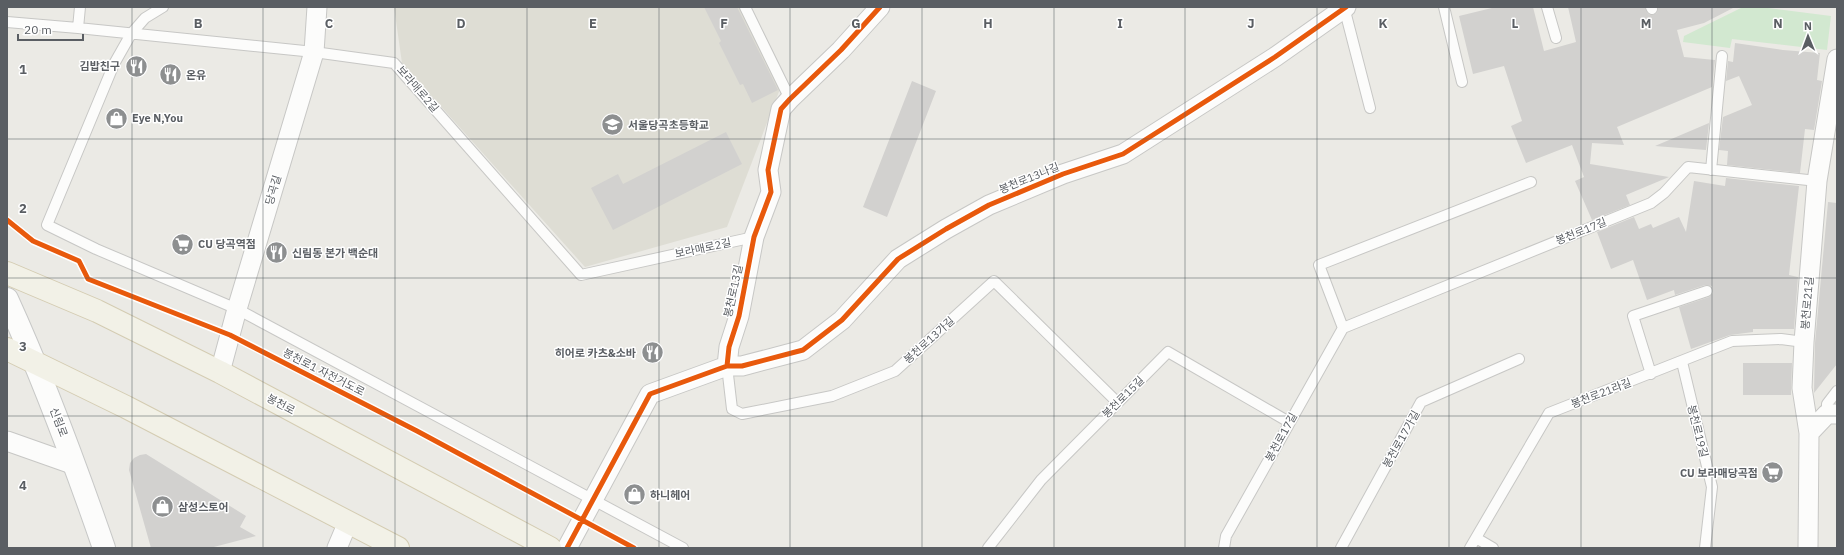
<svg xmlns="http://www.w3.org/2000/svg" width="1844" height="555" font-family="'IBM Plex Sans','Noto Sans KR',sans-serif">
	<rect width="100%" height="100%" fill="#ebeae5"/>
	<path fill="#deddd4" d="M394,7h346l40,82 -53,138 -142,40 -183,-204z"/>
	<path fill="#d2e8d0" d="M1743,7h17l71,9 -4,34 -95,-11 -2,9 -47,-6 1,-6z"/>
	<path fill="#d2d1cf" d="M704,7h33l41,83 -26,13 -9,-19 -3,1 -21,-42 2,-2z
		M1496,7h37l11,44 32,-9 -8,-35h77l3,7 4,1 5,-2 1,-6h77l-31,16 -27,7 7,27 31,3 -3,27 -95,40 7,18 -32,-2 -2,21 79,13 -43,18 4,10 -38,15 -17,-39 9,-4 -12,-32 -46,18 -15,-37 11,-5 -18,-55 -31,8 -14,-58z
		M1735,43l48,7 37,3 -3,27 5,1 -8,49 -9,-1 -5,44 -73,-8 1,-14 -9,-1 4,-33 29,-12 -13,-29 -13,5 2,-20 5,1z
		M912,81l24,10 -49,126 -24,-10z
		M1709,123l-3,27 -51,-4z
		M726,132l16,32 -129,66 -22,-42 27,-14 5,10z
		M1726,178l73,8 -10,89 9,2 -4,52h-41v3l-23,3 -39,14 -12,-42 30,-10 4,-4 -1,-7 -7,-1 -30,10 -1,-5 -27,10 -14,-40 -22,9 -14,-37 37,-15 5,12 12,-5 2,4 26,-11 7,15 8,-51 31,5z
		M1828,202l9,1v161l-23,29 1,-50z
		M1743,363h49l-1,32h-48z
		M146,454l100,62 -6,11 16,9 -46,12h-59l-22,-78 1,-7 4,-5 6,-3z"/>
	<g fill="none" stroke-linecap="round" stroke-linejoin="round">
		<defs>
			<path id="service" d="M163,7l-18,11 -14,16 -17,30 -67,161 49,24 141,60 446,239
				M745,7l45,92
				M1344,7l26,101
				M1444,7l18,75
				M1547,7l9,31
				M1651,7l1,2
				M7,22l71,6 236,24 80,11 187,212 173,-38
				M78,28l2,-21
				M1711,170l11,-114
				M1343,328l-24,-63 212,-83
				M1682,362l30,125 -7,61
				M727,366l5,43 10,5 90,-18 63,-25 99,-90 123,121
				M1651,374l-18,-58 74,-25
				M1827,414v-10l10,-13
				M1476,538l17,10
				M988,548l53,-68 127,-128 121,70
				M1224,548l2,-12 117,-208 308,-125 13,-10 24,-26 129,14
				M1341,548l80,-146 98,-43
				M1470,548l79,-135 183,-72 49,-2 23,3"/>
			<path id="minor" d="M727,366h15l61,-16 39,-30 56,-61 48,-30 43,-24 74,-31 60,-20 152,-97 71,-50
				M220,372l17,-63 77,-257 3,-45
				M1809,433l18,-19h10
				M7,441l68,24
				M337,548l11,-26
				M567,548l83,-154 77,-28 2,-19 10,-31 15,-79 17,-45 -3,-22 13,-61 9,-10 51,-49 39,-43
				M1808,548l1,-115 -7,-45 2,-46 13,-161 20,-122"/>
			<path id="secondary" d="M7,299c37,81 68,165 97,249"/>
			<path id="primary" d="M7,273l90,38 123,61 330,176
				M7,349l119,58 272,141"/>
		</defs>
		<use href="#service" stroke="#c7c7c5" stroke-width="12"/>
		<use href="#minor" stroke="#c7c7c5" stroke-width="21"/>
		<use href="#secondary" stroke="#c7c8c7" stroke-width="24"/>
		<use href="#primary" stroke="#d4ccb2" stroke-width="24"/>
		<use href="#service" stroke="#fcfcfb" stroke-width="10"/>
		<use href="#minor" stroke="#fcfcfb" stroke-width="19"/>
		<use href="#secondary" stroke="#fcfcfb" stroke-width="22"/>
		<use href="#primary" stroke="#f2f1e7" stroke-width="22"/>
		<defs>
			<path id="cycleway" d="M7,220l26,21 46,20 9,18 142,56 187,96 217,117
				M727,366h15l61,-16 39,-30 56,-61 48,-30 43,-24 74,-31 60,-20 152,-97 71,-50
				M567,548l83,-154 77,-28 2,-19 10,-31 15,-79 17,-45 -3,-22 13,-61 9,-10 51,-49 39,-43"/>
		</defs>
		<use href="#cycleway" stroke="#fff" stroke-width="8"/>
		<use href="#cycleway" stroke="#e8590c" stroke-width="5"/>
	</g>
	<path fill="none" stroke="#5a5e63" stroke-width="1" stroke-opacity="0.55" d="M132,7v541M263,7v541M395,7v541M527,7v541M659,7v541M790,7v541M922,7v541M1054,7v541M1185,7v541M1317,7v541M1449,7v541M1581,7v541M1712,7v541M7,139h1830M7,278h1830M7,416h1830"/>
	<defs>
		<symbol id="restaurant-disc" viewBox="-11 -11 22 22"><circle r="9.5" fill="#8d8f90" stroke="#fff"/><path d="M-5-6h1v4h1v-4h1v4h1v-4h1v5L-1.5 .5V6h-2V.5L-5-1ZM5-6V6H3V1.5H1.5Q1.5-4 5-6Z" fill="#fff"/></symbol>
		<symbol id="shop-disc" viewBox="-11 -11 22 22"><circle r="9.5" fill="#8d8f90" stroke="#fff"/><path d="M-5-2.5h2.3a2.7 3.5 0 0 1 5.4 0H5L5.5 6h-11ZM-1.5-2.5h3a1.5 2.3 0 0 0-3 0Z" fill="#fff"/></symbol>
		<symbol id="school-disc" viewBox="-11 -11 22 22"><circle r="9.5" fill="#8d8f90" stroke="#fff"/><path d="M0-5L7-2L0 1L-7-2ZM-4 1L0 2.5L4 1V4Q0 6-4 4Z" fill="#fff"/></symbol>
		<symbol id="supermarket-disc" viewBox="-11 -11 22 22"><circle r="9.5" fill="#8d8f90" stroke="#fff"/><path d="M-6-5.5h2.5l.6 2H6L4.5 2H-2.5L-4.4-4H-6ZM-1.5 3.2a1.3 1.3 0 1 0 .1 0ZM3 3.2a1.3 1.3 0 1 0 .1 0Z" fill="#fff"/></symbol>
	</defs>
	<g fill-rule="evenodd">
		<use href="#restaurant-disc" x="124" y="54" width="25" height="25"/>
		<use href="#restaurant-disc" x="158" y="62" width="25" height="25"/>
		<use href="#shop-disc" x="104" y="106" width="25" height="25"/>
		<use href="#school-disc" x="600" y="112" width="25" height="25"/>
		<use href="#supermarket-disc" x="170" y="232" width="25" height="25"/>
		<use href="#restaurant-disc" x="264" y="240" width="25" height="25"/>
		<use href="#restaurant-disc" x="640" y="340" width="25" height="25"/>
		<use href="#supermarket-disc" x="1760" y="460" width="25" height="25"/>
		<use href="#shop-disc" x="622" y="482" width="25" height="25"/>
		<use href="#shop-disc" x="150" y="494" width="25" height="25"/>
	</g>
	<g text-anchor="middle" stroke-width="3" stroke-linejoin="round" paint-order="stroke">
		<g font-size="11" font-weight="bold" fill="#5a5e63" stroke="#fff" text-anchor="start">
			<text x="120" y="70" text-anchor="end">김밥친구</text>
			<text x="186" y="79">온유</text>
			<text x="132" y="122">Eye N,You</text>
			<text x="628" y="129">서울당곡초등학교</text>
			<text x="198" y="248">CU 당곡역점</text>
			<text x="292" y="257">신림동 본가 백순대</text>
			<text x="636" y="357" text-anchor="end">히어로 카츠&amp;소바</text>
			<text x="1758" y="477" text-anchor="end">CU 보라매당곡점</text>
			<text x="650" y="499">하니헤어</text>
			<text x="178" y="511">삼성스토어</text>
		</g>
		<g font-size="11" fill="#5a5e63" stroke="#fff">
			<text transform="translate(418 89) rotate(49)" y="4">보라매로2길</text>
			<text transform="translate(1029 178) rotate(-22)" y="4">봉천로13나길</text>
			<text transform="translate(273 190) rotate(-73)" y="4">당곡길</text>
			<text transform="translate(1581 231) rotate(-22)" y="4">봉천로17길</text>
			<text transform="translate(703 248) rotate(-12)" y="4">보라매로2길</text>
			<text transform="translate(733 291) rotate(-78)" y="4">봉천로13길</text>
			<text transform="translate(1807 303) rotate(-85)" y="4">봉천로21길</text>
			<text transform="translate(929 340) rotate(-42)" y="4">봉천로13가길</text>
			<text transform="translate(324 372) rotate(27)" y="4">봉천로1 자전거도로</text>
			<text transform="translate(1601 393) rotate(-21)" y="4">봉천로21라길</text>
			<text transform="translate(1123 397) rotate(-45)" y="4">봉천로15길</text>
			<text transform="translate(281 404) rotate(28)" y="4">봉천로</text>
			<text transform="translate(59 422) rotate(69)" y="4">신림로</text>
			<text transform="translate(1698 431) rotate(76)" y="4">봉천로19길</text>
			<text transform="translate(1281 437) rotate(-61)" y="4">봉천로17길</text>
			<text transform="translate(1401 439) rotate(-61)" y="4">봉천로17가길</text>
		</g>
	</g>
	<g font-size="13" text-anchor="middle" font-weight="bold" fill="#5a5e63" stroke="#fff" stroke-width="3" stroke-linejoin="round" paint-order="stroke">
		<text x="198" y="28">B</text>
		<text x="329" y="28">C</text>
		<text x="461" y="28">D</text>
		<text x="593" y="28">E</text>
		<text x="724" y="28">F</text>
		<text x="856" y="28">G</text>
		<text x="988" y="28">H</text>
		<text x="1120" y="28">I</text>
		<text x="1251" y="28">J</text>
		<text x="1383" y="28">K</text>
		<text x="1515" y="28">L</text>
		<text x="1646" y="28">M</text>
		<text x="1778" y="28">N</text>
		<text x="23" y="74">1</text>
		<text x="23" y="213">2</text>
		<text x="23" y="351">3</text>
		<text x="23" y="490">4</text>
	</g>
	<rect width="1844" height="555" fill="none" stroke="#5a5e63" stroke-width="16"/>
	<g transform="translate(1808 36) rotate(359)" stroke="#ffffff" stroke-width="3" paint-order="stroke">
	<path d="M0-3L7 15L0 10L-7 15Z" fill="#5a5e63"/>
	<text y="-6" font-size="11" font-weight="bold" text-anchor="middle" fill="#5a5e63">N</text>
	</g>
	<path d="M18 34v6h65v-6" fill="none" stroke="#5a5e63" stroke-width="2"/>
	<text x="24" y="34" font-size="12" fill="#5a5e63" stroke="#ffffff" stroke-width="3" paint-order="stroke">20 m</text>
</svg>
